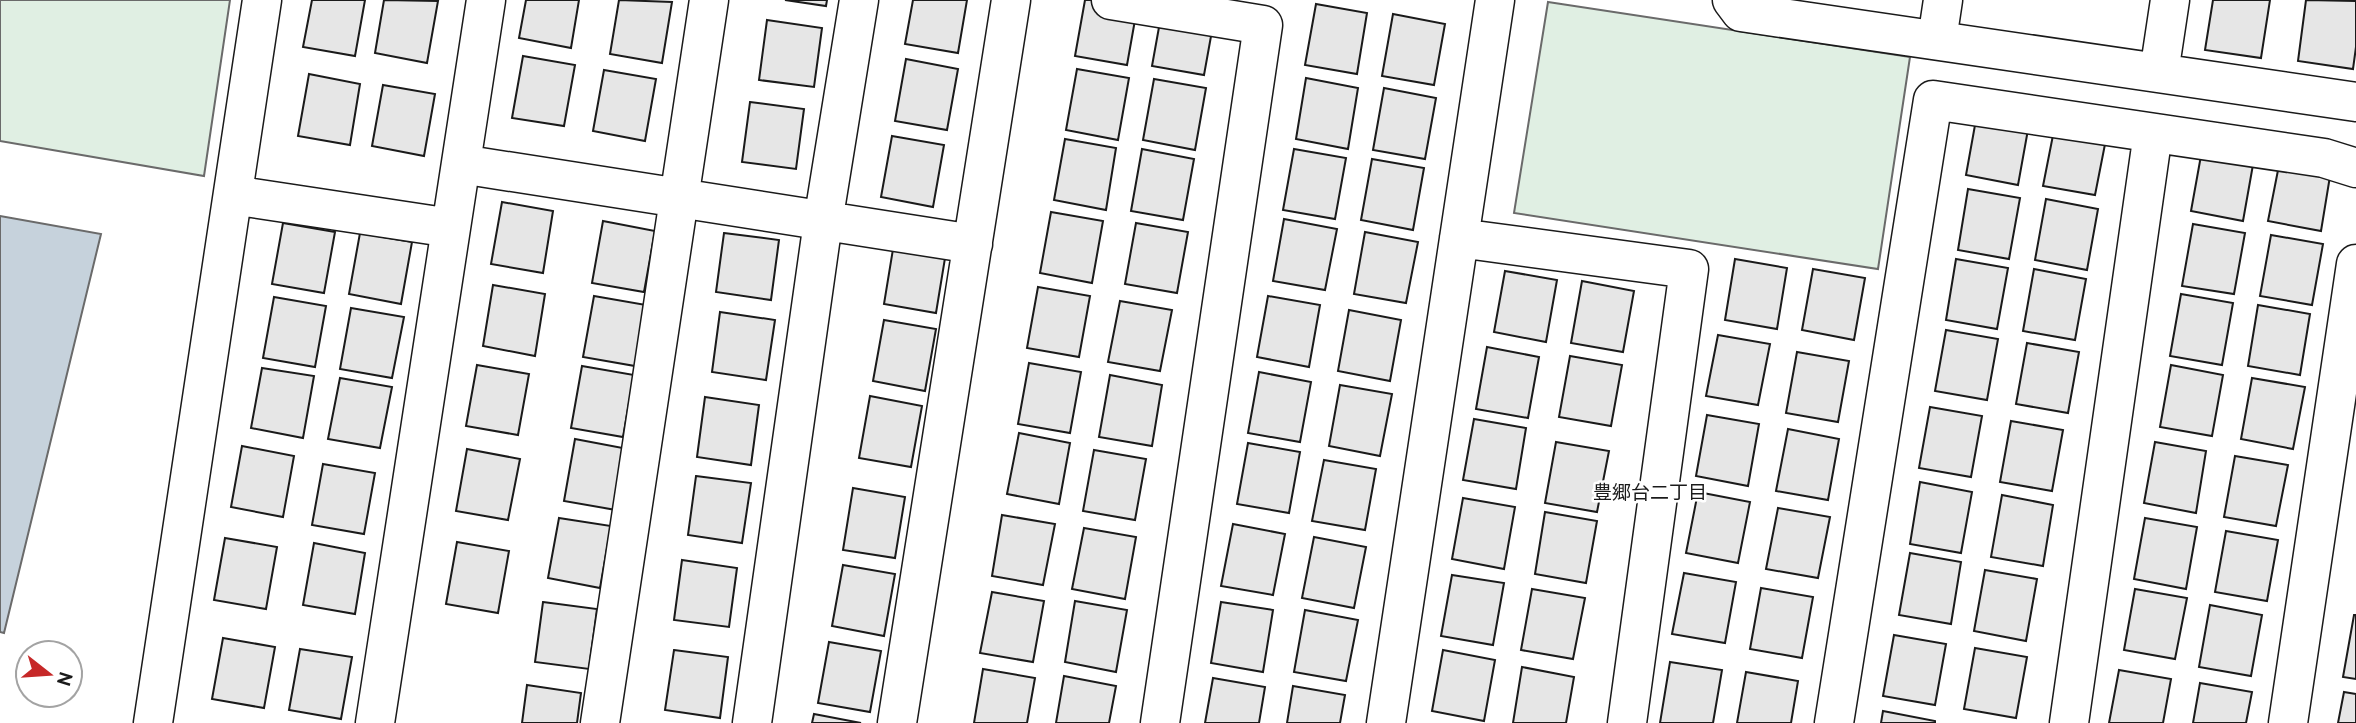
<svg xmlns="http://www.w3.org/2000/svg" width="2356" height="723" font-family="Overpass,'Noto Sans JP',sans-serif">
	<rect width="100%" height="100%" fill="#fff"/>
	<path fill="#e0efe3" stroke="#6a6a6a" stroke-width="2" d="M0,0h230l-26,176 -204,-35z
		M1548,2l362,55 -32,212 -364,-56z"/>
	<path fill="#c6d2dc" stroke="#6a6a6a" stroke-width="2" d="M0,216l101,18 -97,399 -4,-1z"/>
	<path fill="#e6e6e6" stroke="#1a1a1a" stroke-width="2" d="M312,0h53l-10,56 -52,-9z
		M384,0l54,1 -11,62 -52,-10z
		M526,0h53l-8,48 -52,-10z
		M619,0l53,2 -10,61 -52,-9z
		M785,0h42l-1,6z
		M913,0h54l-9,53 -53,-9z
		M1085,0h33l20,3 -11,62 -52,-9z
		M2213,0h57l-9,58 -56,-8z
		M2306,0l50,1v46l-3,22 -55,-8z
		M1316,4l51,9 -10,61 -52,-9z
		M1163,5l52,9 -11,61 -52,-9z
		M1393,14l52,10 -11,61 -52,-9z
		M767,20l55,8 -8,59 -55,-7z
		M523,56l52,9 -11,61 -52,-8z
		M906,59l52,10 -11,61 -52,-9z
		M1077,69l52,9 -11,62 -52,-10z
		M604,70l52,9 -11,62 -52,-10z
		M309,74l51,10 -10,61 -52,-9z
		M1306,78l52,10 -10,61 -52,-10z
		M1154,79l52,9 -11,62 -52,-10z
		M383,85l52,9 -11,62 -52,-10z
		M1384,88l52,10 -11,61 -52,-9z
		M750,102l54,7 -8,60 -54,-7z
		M1977,114l52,10 -11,61 -52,-10z
		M2055,125l52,9 -12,61 -52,-9z
		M892,136l52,9 -11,62 -52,-10z
		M1065,139l51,9 -10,62 -52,-10z
		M1142,149l52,10 -11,61 -52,-9z
		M1294,149l52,9 -11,61 -52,-9z
		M2202,150l52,9 -11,62 -52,-10z
		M1372,159l52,9 -11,62 -52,-10z
		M2280,160l51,10 -10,61 -53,-10z
		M1968,189l52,9 -11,61 -51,-9z
		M2046,199l52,10 -11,61 -52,-10z
		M502,202l51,9 -10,62 -52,-9z
		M1051,212l52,9 -11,62 -52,-10z
		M1284,219l53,10 -12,61 -52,-9z
		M603,221l52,10 -11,61 -52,-9z
		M283,223l52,9 -11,61 -52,-9z
		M1136,223l52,9 -11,61 -52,-9z
		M2193,224l52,9 -11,61 -52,-8z
		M1365,232l53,10 -12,61 -52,-9z
		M360,233l52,9 -11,62 -52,-10z
		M724,233l55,7 -8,60 -55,-8z
		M2271,235l52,9 -11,61 -52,-9z
		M894,243l52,9 -10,61 -52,-9z
		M1735,259l52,9 -10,61 -52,-9z
		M1956,259l52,9 -11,61 -51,-9z
		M1813,269l52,9 -11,62 -52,-10z
		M2034,269l52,10 -11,61 -52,-9z
		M1505,271l52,9 -11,62 -52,-10z
		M1582,281l52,10 -11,61 -52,-9z
		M493,285l52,9 -10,62 -52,-10z
		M1038,287l52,9 -11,61 -52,-9z
		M2181,294l52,9 -11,62 -52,-9z
		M594,296l52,9 -11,61 -52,-9z
		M1268,296l52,9 -11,62 -52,-10z
		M274,297l52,9 -11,61 -52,-9z
		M1120,301l52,9 -12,61 -52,-9z
		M2258,305l52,9 -10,61 -52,-9z
		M351,308l53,9 -12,61 -52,-9z
		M1349,310l52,10 -11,61 -52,-10z
		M720,312l55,8 -9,60 -54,-8z
		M884,320l52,9 -11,62 -52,-10z
		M1946,330l52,9 -11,61 -52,-9z
		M1718,335l52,9 -12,61 -52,-9z
		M2027,343l52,9 -11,61 -52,-9z
		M1487,347l52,10 -11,61 -52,-9z
		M1797,352l52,9 -11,61 -52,-9z
		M1570,356l52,9 -11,61 -52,-9z
		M1029,363l52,9 -11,61 -52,-9z
		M477,365l52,9 -11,61 -52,-9z
		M2171,365l52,10 -11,61 -52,-9z
		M582,366l52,9 -11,62 -52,-9z
		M262,368l52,8 -11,62 -52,-10z
		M1259,372l52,10 -11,60 -52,-9z
		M1110,375l52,10 -10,61 -53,-9z
		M340,378l52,9 -12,61 -52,-9z
		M2252,378l53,9 -12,62 -52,-10z
		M1340,385l52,9 -12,62 -51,-10z
		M870,396l52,10 -11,61 -52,-9z
		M705,397l54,8 -8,60 -54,-8z
		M1930,407l52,9 -11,61 -52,-9z
		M1707,415l52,9 -11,62 -52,-10z
		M1474,419l52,9 -10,61 -53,-9z
		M2011,421l52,9 -11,61 -52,-9z
		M1788,429l51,10 -11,61 -52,-9z
		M1019,433l51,10 -11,61 -52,-10z
		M575,439l53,10 -12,61 -52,-9z
		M1556,442l53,9 -12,61 -52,-9z
		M2155,442l51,9 -10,62 -52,-10z
		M1248,443l52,9 -11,61 -52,-9z
		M242,446l52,10 -11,61 -52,-10z
		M467,449l53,10 -12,61 -52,-9z
		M1094,450l52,9 -11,61 -52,-9z
		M2235,456l53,9 -12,61 -52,-9z
		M1324,460l52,9 -11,61 -53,-9z
		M323,464l52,9 -11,61 -52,-9z
		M696,476l55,7 -9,60 -54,-8z
		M1920,482l52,10 -11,61 -51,-9z
		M853,488l52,9 -10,61 -52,-8z
		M1698,492l52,10 -12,61 -52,-10z
		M2002,495l51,10 -10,61 -52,-9z
		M1463,498l52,9 -11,62 -52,-10z
		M1778,508l52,9 -12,61 -52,-9z
		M1545,512l52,9 -11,62 -51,-9z
		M1002,515l53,9 -12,61 -51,-9z
		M559,518l52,8 -11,62 -52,-10z
		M2145,518l52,9 -11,62 -52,-10z
		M1233,524l52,10 -12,61 -52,-9z
		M1084,528l52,9 -11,62 -53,-10z
		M2226,531l52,9 -11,61 -52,-9z
		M1314,537l52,10 -12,61 -52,-10z
		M225,538l52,9 -11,62 -52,-9z
		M457,542l52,9 -11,62 -52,-9z
		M314,543l51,10 -10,61 -52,-9z
		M1910,553l51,9 -10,62 -52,-9z
		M682,560l55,8 -8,59 -55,-7z
		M843,565l52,9 -11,62 -52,-10z
		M1985,570l52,9 -11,62 -52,-10z
		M1684,573l52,9 -11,61 -53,-9z
		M1452,575l52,8 -11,62 -52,-9z
		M1761,588l52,9 -11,61 -52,-9z
		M1532,589l53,9 -12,61 -52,-9z
		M2135,589l52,9 -12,61 -51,-9z
		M992,592l52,9 -11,61 -53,-9z
		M1075,601l52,9 -11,62 -51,-10z
		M543,602l54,7 -8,60 -54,-7z
		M1221,602l52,8 -10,62 -52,-9z
		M2210,605l52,10 -11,61 -52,-9z
		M1305,610l53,10 -12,61 -52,-9z
		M2354,615h2v64l-13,-2z
		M1894,635l52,9 -11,61 -52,-9z
		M223,638l52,9 -11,61 -52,-9z
		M829,642l52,9 -11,61 -52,-9z
		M1975,648l52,9 -11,61 -52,-9z
		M300,649l52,8 -11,62 -52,-9z
		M674,650l54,7 -8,61 -55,-8z
		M1443,650l52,10 -11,61 -52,-10z
		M1670,662l52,8 -9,53h-53z
		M1522,667l52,10 -8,46h-53z
		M983,669l52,9 -8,45h-53z
		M2119,670l52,9 -8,44h-54z
		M1746,672l52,9 -7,42h-54z
		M1064,676l52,10 -7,37h-53z
		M1213,678l52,9 -6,36h-54z
		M2200,683l52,9 -6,31h-53z
		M527,685l54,8 -4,30h-55z
		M1293,686l52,9 -5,28h-53z
		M2344,692l12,2v29h-18z
		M1883,711l52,10v2h-54z
		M814,714l47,9h-49z"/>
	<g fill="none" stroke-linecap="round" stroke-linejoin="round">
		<defs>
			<path id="minor" d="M1111,0l152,25 -103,698
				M1732,0l9,12 615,90
				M1937,40l6,-40
				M2159,73l11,-73
				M461,164l512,80
				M233,195l218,33
				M1459,238l230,31 -62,454
				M153,723l109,-723
				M375,723l111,-723
				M600,723l109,-723
				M752,723l71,-501 36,-222
				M897,723l114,-723
				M1386,723l109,-723
				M1834,723l99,-623 391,58 32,10
				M2069,723l84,-590
				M2288,723l68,-459"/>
		</defs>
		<use href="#minor" stroke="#1a1a1a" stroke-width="41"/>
		<use href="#minor" stroke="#fff" stroke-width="38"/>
	</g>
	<g text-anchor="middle" stroke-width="5" stroke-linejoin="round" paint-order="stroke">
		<g font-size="19" fill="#1a1a1a" stroke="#fff">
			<text x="1650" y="499">豊郷台二丁目</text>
		</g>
	</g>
	<g transform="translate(49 674) rotate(107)"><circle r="33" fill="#ffffff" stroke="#a3a3a3" stroke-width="2"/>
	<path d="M0-5L12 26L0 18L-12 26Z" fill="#c62828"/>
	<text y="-10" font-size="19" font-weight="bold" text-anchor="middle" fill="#1a1a1a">N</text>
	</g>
</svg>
